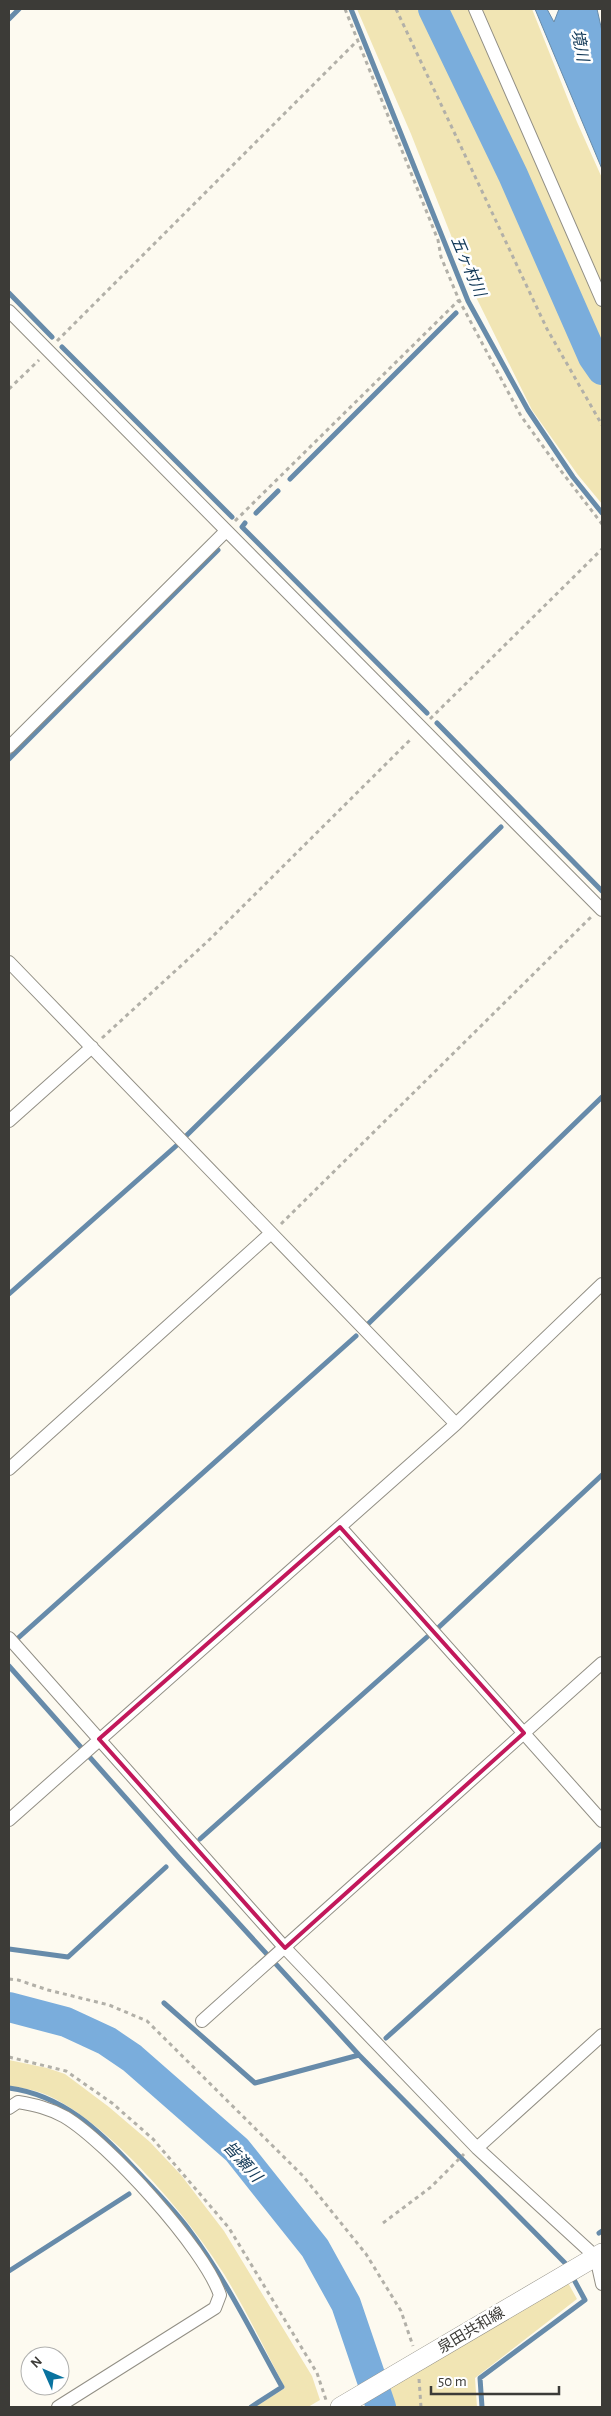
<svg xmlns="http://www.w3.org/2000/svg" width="611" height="2416" font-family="'Alegreya Sans','Noto Sans JP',sans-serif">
	<rect width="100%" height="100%" fill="#fdfaf0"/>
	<path fill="#f1e5b4" d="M357,9h175l45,113 25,56v326l-24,-29 -46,-65 -59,-119 -62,-157z
		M9,2060l38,8 18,6 44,33 41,35 31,33 43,56 88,145 8,24 -12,7h-53l30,-19c-20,-38 -39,-78 -61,-114 -35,-57 -114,-150 -175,-178 -12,-6 -27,-8 -40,-10z
		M567,2281l10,18 -102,79 2,29h-86l-3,-23z"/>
	<path fill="#7aaddc" stroke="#678baa" d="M535,9h12l7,13 5,-13h38l5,22v138z"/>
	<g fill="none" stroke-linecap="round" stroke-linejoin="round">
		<path stroke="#678baa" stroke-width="5" d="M351,9l117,292 60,109 45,67 29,36
			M9,19l10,-10
			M9,293l43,44
			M62,347l170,170
			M290,479l166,-166
			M256,513l22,-22
			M245,523l-3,4 185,186
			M437,723l165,168
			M9,759l209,-209
			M187,1135l314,-308
			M9,1294l167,-148
			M368,1324l234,-227
			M439,1627l163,-152
			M17,1639l339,-303
			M9,1666l170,192 180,197 206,208 3,5
			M200,1839l227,-202
			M9,1949l59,8 98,-90
			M164,2003l91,80 104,-28
			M386,2038l216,-194
			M9,2088c53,7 90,42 125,80 18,19 37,38 53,59 37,49 65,106 95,160l-31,20
			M599,2233l3,-2
			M9,2271l120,-77
			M482,2407l-2,-29 105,-78 -13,-24"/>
		<path stroke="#7aaddc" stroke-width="30" d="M433,9l80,166 80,182 9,13
			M9,2007l57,15 41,19 25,17 105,92 78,98 31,56 35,103"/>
		<defs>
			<path id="street" d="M475,9l127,291
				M9,311l593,599
				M9,747l217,-216
				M9,962l447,462
				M9,1121l83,-74
				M9,1469l261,-235
				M340,1527l262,294
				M9,1638l276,310 192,200 119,109 6,27
				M9,1820l447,-396 146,-140
				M202,2021l400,-358
				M9,2108l9,-6c17,3 31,6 47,15 43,26 139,131 155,178l-5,13 -157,99
				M477,2148l125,-113"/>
			<path id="secondary" d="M340,2407l262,-154"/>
		</defs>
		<use href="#street" stroke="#928f85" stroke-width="14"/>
		<use href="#secondary" stroke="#928f85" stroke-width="20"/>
		<path stroke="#b2b0a8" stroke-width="3" stroke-dasharray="4 4" stroke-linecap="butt" d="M345,9l93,231 3,17 18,43 62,116 37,51 44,57
			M396,9l151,320 55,96
			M57,341l300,-300
			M9,389l30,-29
			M235,521l224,-221
			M430,719l172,-170
			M102,1038l106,-97 204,-203
			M281,1224l310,-307
			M9,1979l9,1 30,10 61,15 38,16 156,155 63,78 35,57 12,35
			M9,2057l57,14 46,32 41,36 76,89 88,145 9,27
			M383,2223l48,-36 33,-33
			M419,2379l2,28"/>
		<use href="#street" stroke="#fff" stroke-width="12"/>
		<use href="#secondary" stroke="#fff" stroke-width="19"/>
	</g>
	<path fill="none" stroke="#c2185b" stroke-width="4" stroke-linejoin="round" d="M340,1527l184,206 -239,215 -186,-209z"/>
	<g text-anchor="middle" stroke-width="5" stroke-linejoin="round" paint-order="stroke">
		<g font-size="15" fill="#3c3b37" stroke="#fff">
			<text transform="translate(471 2330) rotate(-31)" y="5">泉田共和線</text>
		</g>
		<g font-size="16" font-style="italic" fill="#103756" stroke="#fff">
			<text transform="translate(581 45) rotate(79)" y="6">境川</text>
			<text transform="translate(469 266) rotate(67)" y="6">五ヶ村川</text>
			<text transform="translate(243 2161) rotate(48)" y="6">皆瀬川</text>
		</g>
	</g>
	<rect width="611" height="2416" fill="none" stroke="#3c3b37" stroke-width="20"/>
	<g transform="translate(45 2371) rotate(315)"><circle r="24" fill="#ffffff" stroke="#b1b1af"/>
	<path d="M0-4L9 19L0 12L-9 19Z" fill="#09739f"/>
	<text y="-8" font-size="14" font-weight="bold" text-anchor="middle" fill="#3c3b37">N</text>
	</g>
	<path d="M431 2386v8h128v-8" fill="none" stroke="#3c3b37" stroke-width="2.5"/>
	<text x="438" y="2386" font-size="15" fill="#3c3b37" stroke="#ffffff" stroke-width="4" paint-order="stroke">50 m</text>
</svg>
